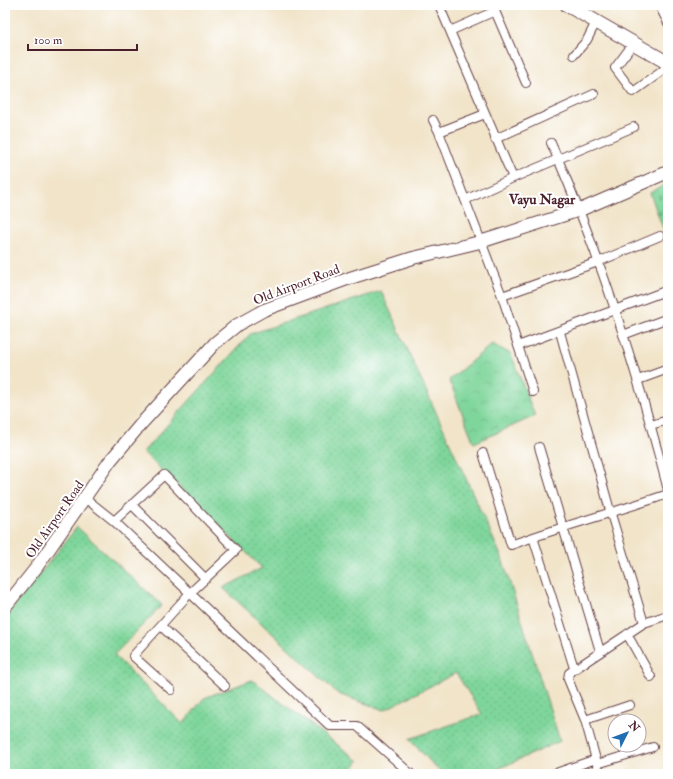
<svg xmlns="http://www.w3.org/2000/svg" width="673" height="779" font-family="'IM FELL Double Pica',serif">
	<defs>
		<pattern id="grass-dots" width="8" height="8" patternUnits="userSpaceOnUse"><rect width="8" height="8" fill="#7fd69b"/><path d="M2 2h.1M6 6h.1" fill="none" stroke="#6fb786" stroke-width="1.8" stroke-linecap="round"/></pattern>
		<pattern id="cemetery-stones" width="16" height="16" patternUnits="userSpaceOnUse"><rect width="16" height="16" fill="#7fd69b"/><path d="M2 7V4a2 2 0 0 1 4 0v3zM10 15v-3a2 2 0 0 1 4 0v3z" fill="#6fb786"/></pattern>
		<pattern id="park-crowns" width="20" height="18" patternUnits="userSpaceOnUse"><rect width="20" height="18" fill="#7fd69b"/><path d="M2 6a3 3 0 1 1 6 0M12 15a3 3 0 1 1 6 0" fill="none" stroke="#6fb786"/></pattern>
	</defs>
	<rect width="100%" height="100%" fill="#fff"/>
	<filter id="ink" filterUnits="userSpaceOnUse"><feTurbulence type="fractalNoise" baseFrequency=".025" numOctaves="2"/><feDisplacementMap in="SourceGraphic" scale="8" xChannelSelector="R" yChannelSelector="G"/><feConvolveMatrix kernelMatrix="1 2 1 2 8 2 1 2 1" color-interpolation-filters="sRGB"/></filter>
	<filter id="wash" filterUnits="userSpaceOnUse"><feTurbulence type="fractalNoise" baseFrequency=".012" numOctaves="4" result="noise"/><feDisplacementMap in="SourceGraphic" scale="16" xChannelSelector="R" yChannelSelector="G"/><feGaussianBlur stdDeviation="0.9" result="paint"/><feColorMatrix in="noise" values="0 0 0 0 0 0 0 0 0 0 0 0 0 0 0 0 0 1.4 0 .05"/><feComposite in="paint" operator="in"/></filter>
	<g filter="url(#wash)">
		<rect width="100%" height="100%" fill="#f1e4c9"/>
		<path fill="url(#grass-dots)" stroke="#647a63" d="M381,291l121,267 58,183 -73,33h-45l-33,-35 73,-25 -26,-41 -72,37 -46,-16 -115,-106 39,-20 -119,-116 107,-118z
			M77,527l85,78 -48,50 69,69 21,-26 48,-18 107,81 -11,13h-343v-156z"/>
		<path fill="url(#cemetery-stones)" stroke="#647a63" d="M668,183v59l-18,-49z"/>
		<path fill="url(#park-crowns)" stroke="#647a63" d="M492,344l19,10 24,62 -61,27 -25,-63z"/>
	</g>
	<g filter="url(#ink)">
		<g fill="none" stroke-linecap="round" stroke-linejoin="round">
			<defs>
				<path id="street" d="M439,5l11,26
					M498,5l-3,6 -45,20 63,147 45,-19c46,107 81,219 110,331
					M659,5l9,18
					M495,11l31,72
					M633,44l-18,24 18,24 28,-20 7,-7
					M574,55l13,-15 9,-18
					M485,114l-46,18 63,164 31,96
					M433,120l6,12
					M495,139l99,-45
					M551,143l7,16 76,-32
					M465,200l48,-22
					M502,296l96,-34 62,-26
					M560,332l51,182 33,109
					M623,335l45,-17
					M518,346l150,-56
					M638,380l30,-11
					M651,425l17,-5
					M539,447l61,204
					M483,453l28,92c51,-19 105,-33 157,-51
					M85,498l29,23 216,205h27l54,48
					M132,505l74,74
					M114,521l50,-46 72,75 -47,44 -56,62 38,34
					M533,537l41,131
					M161,626l64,60
					M627,634l24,43
					M585,720l45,-15
					M597,764l56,-17
					M553,774l43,-15
					M600,774l-15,-54 -17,-41 1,-6 75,-50 24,-8"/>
				<path id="secondary" d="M5,607l31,-39 74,-107 31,-37 74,-81 22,-18 27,-15 86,-32 63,-20 67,-16 100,-32 88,-38"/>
				<path id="primary" d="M567,5l101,58"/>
			</defs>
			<use href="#street" stroke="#633d43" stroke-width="10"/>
			<use href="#secondary" stroke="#633d43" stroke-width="14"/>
			<use href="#primary" stroke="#633d43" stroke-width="15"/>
			<use href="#street" stroke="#fff" stroke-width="8"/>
			<use href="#secondary" stroke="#fff" stroke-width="12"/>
			<use href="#primary" stroke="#fff" stroke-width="13"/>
		</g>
	</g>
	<g text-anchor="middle" stroke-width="4" stroke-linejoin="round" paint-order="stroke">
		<g font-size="13" fill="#4a1f2b" stroke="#fff">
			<text transform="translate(296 284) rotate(-21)" y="5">Old Airport Road</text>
			<text transform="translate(54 519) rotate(-55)" y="5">Old Airport Road</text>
		</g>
		<g font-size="14" font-weight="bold" fill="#4a1f2b" stroke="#fff">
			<text x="542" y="204">Vayu Nagar</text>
		</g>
	</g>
	<rect width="673" height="779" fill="none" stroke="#fff" stroke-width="20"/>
	<g transform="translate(627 733) rotate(48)"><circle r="19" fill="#ffffff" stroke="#b7a5aa"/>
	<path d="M0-3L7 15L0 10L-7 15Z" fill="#1f6fb2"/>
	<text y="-6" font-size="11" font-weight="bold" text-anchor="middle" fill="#4a1f2b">N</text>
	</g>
	<path d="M28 44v6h109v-6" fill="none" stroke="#4a1f2b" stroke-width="2"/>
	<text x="34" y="44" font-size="12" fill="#4a1f2b" stroke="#ffffff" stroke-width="3" paint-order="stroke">100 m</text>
</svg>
